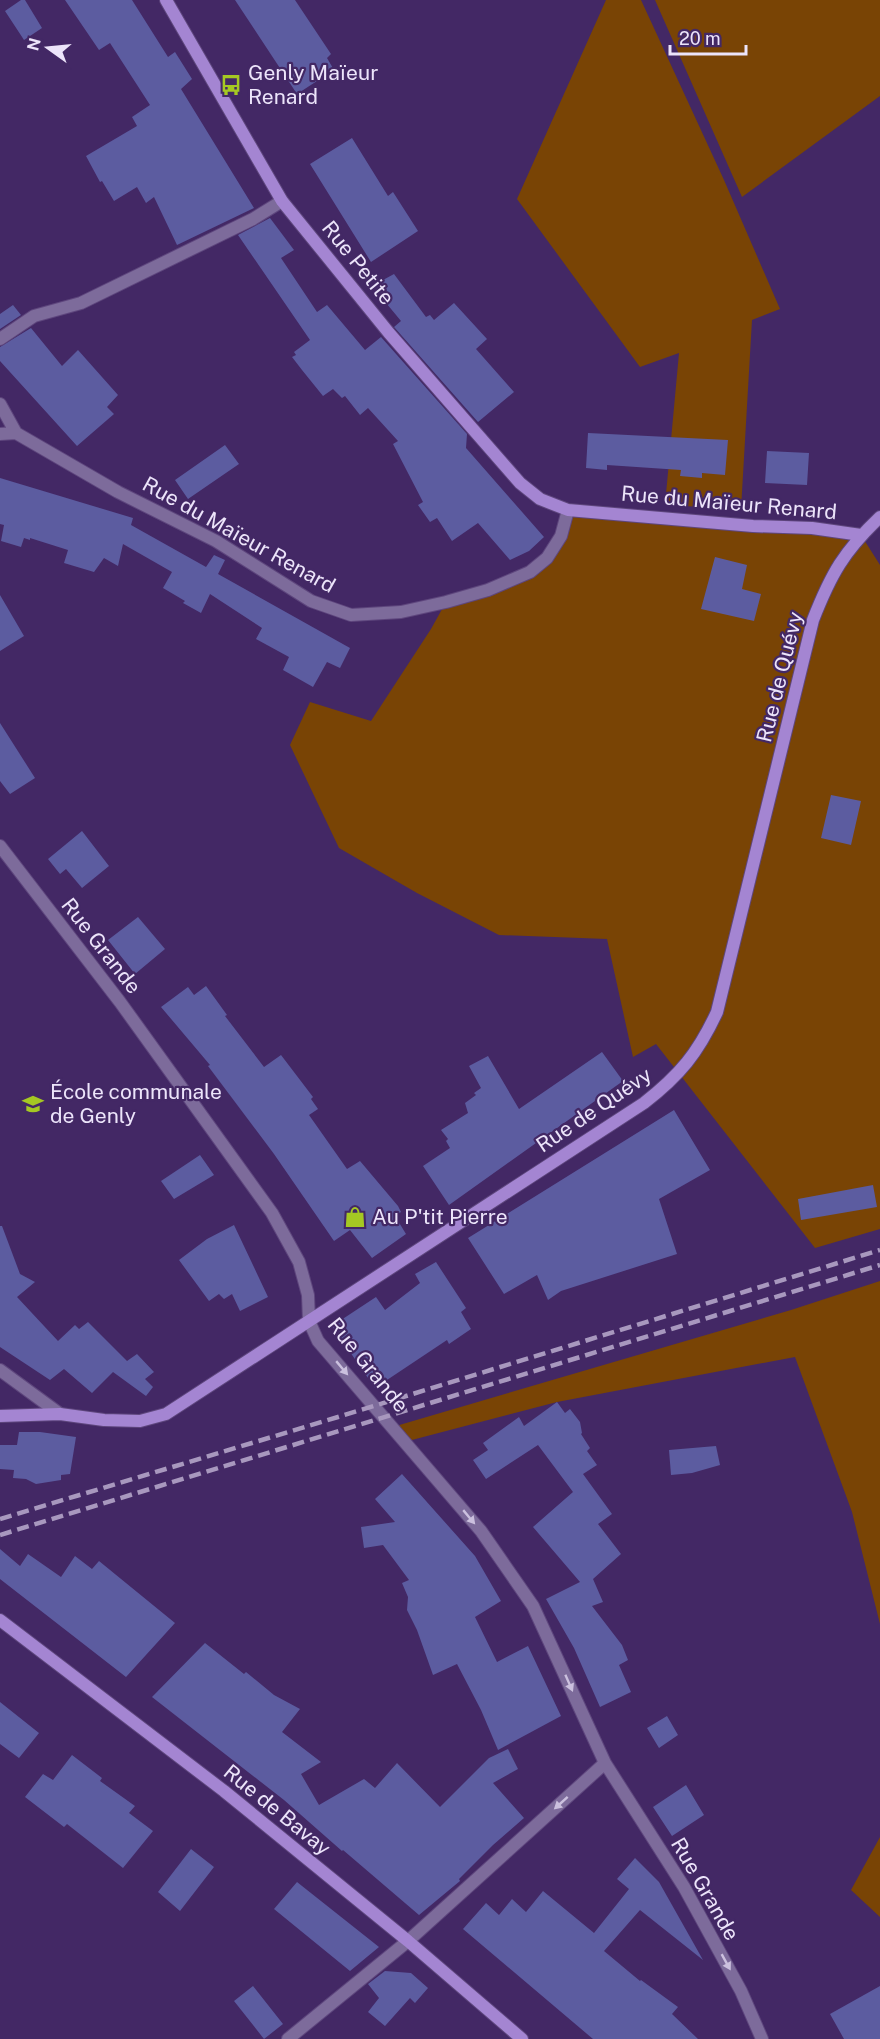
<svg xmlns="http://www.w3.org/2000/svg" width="880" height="2039" font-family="'Public Sans',sans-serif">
	<rect width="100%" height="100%" fill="#432865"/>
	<path fill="#794405" d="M606,0h35l83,180 56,129 -28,11 -11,189 -76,-4 14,-152 -39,14 -123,-168z
		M655,0h225v96l-138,101z
		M568,510l293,25 19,30v664l-65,19 -159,-204 -23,13 -26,-118 -108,-4 -82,-42 -78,-45 -49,-103 20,-43 61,19 60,-92 15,-27 42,-12 59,-33z
		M880,1281v343l-28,-112 -57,-155 -238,45 -149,39 -12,-15 395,-116z
		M880,1837v80l-29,-27z"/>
	<path fill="#5c5ca0" d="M21,0h4l17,28 -18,12 -19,-29z
		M65,0h67l36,57 7,-5 17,27 -11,10 73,119 -77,37 -23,-48 -8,6 -9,-16 -23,14 -12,-20 -2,1 -14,-26 51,-30 -5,-9 18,-12 -40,-62 -11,7z
		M235,0h60l36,54 -4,4 7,12 -37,24z
		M352,138l36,58 5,-4 25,39 -47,31 -61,-98z
		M270,218l24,32 -13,8 36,54 10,-7 38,45 16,-13 86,97 -1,14 78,89 -15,14 -19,9 -32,-37 -26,18 -15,-23 -7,4 -12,-17 5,-3 -30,-58 5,-3 -30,-33 -8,7 -15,-19 -3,2 -9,-9 -10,7 -21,-26 -10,-13 4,-2 -2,-3 16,-12 -72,-105z
		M394,274l32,43 4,-2 4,5 20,-17 33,36 -11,10 38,43 -36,30 -84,-95 7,-6 -29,-35z
		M13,305l8,10 -21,14v-15z
		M31,328l31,38 16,-16 40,45 -11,12 7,7 -37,32 -77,-85v-14z
		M588,433l140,7 -3,35 -23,-2v5l-22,-2 1,-6 -74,-5v5l-21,-2z
		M225,445l14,19 -51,35 -13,-19z
		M767,451l42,2 -2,32 -42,-2z
		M0,478l133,40 -2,7 75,42 8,-12 11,5 -7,14 132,74 -10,20 -13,-6 -14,25 -30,-17 6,-13 -33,-18 6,-11 -52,-34 -9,19 -18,-10 2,-2 -22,-13 9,-16 -49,-28 -5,22 -14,-8 -10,14 -30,-9 4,-13 -38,-12v2l-6,-2 -3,9 -20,-6 3,-16 -4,-1z
		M715,557l32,8 -5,24 19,5 -7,27 -53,-12z
		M0,595l24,41 -24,15z
		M0,723l35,55 -25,16 -10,-13z
		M831,795l30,6 -10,44 -30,-7z
		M82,831l27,35 -27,22 -16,-19 -6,5 -12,-15z
		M138,917l27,32 -30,25 -27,-34z
		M206,986l21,29 -2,1 39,51 17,-12 32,42 -2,2 7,10 -9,6 38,54 13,-8 38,45 3,6 -6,4 11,18 -34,24 -22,-28 -16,11 -60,-87 -66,-88 2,-1 -49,-58 27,-20 6,8z
		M602,1052l21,29 -174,124 -26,-39 27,-18 -4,-7 2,-2 -7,-9 27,-17 -3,-10 11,-8 -2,-2 7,-5 -12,-22 19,-10 31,53z
		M674,1110l36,60 -51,29 18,55 -116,37 -13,9 -11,-25 -33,19 -36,-56z
		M200,1155l14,20 -40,24 -13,-18z
		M873,1185l4,22 -76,13 -3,-21z
		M234,1225l34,72 -28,14 -8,-17 -8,5 -5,-5 -10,7 -30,-41 28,-21z
		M0,1226h2l18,48 15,8 -18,15 41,44 17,-16 4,4 9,-7 39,39 10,-7 17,18 -9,7 8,8 -7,9 -33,-24 -21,21 -28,-24 -14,11 -50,-33z
		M436,1262l30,46 -5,4 10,17 -22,15 -2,-4 -72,48 -43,-62 44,-29 9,13 35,-27 -5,-9z
		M557,1402l8,11 5,-4 10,13 2,11 -1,1 9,14 -3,3 10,14 -14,9 29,40 -14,10 23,30 -28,25 10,23 -11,4 30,39 6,15 -9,5 12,27 -31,15 -26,-59 -28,-49 34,-17 -47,-55 40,-35 -35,-47 -52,34 -13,-19 15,-10 -5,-7 36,-26 5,9z
		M19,1432h21l36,5 -6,37 -9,1v5l-25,4 -10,-5 -13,-1 1,-8 -14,-1v-24h17z
		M716,1446l4,19 -28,8 -21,2 -2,-25z
		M402,1474l73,82 26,45 -26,16 22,45 31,-16 33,70 -63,34 -17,-40 -24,-46 -24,11 -16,-45 -10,-20 1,-13 -6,-14 7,-3 -26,-35 -19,3 -3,-21 34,-5 -20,-23z
		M0,1549l20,17 8,-12 33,23 14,-21 17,13 7,-8 76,62 -49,54 -126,-98z
		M205,1643l39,31 2,-2 28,23 26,14 -18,23 39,30 -20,12 18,31 45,-26 11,9 22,-25 43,44 49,-49 19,-9 10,20 -25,14 31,35 -31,27 -34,34 1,2 -41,34 -76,-65 -1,1 -58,-51 -132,-103z
		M0,1702l39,31 -20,25 -19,-14z
		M667,1716l11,19 -19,13 -12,-20z
		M72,1755l30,23 -2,3 35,25 -6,7 24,18 -30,37 -56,-44 -3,3 -39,-30 18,-23 10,6z
		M686,1785l18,30 -32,21 -19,-29z
		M191,1849l23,18 -34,44 -22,-19z
		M635,1858l24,24 44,78 -63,-50 -36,41 36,30 1,-1 37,27 -6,7 26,25h-105l-130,-110 23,-26 13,12 13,-16 14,13 17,-21 51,42 35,-44 -12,-10z
		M297,1882l82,65 -29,24 -76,-62z
		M385,1971l26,2 17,15 -13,15 -5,-5 -25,28 -17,-14 11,-14 -11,-14z
		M253,1986l30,38 -19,15 -30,-38z
		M880,1986v53h-36l-14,-25z"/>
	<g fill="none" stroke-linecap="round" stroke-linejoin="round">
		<defs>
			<path id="street" d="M0,339l34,-23 47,-13 172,-84 29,-18
				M0,404l16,29
				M0,434l16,-1 102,59 98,49 95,60 40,14 50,-3 45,-10 42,-12 42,-18 17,-14 14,-22 7,-26
				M0,846l120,156 152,211 27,49 9,33 1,26 9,20 163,190 52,75 72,157 79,124 57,104 21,48
				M0,1370l60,44
				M288,2039l120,-98 197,-178"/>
			<path id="secondary" d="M166,0l116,201 107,132 131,150 20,16 28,11 185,16 59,2 49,7
				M0,1416l60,-2 44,6 36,1 26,-7 478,-311c36,-28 54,-50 73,-91l96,-392c18,-46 31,-69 67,-103
				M0,1620l224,171 184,150 114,98"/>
		</defs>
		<use href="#street" stroke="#5e467d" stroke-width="14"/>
		<use href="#secondary" stroke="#5e467d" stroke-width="14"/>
		<use href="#street" stroke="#7d6b9b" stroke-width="12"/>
		<use href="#secondary" stroke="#a485d2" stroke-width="12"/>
		<path stroke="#a898be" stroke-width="4.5" stroke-dasharray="12 6" stroke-linecap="butt" d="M0,1519l338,-102 542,-167
			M0,1535l880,-270"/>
	</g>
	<defs><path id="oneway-solid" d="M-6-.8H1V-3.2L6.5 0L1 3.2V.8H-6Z" transform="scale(1.5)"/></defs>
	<g fill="#cbc0de">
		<use href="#oneway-solid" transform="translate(342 1368) rotate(50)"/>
		<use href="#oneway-solid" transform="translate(469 1517) rotate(50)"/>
		<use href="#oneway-solid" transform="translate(569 1683) rotate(66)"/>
		<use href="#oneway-solid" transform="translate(561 1803) rotate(138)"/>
		<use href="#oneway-solid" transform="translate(726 1962) rotate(61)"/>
	</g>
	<defs>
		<symbol id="bus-bare" viewBox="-9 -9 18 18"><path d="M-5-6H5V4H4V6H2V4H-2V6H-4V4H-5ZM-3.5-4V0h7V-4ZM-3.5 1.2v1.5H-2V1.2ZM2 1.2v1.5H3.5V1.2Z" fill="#a5c823" stroke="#432865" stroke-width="2.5" paint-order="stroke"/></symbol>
		<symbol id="school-bare" viewBox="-9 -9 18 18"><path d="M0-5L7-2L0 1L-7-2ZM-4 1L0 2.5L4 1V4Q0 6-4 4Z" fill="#a5c823" stroke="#432865" stroke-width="2.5" paint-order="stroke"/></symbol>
		<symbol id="shop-bare" viewBox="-9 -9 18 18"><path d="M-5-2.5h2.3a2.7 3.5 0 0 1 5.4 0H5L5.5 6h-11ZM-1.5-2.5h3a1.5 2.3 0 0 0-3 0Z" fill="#a5c823" stroke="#432865" stroke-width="2.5" paint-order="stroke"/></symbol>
	</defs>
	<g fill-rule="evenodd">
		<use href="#bus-bare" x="216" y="70" width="30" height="30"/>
		<use href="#school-bare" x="18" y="1089" width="30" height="30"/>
		<use href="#shop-bare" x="340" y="1202" width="30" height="30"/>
	</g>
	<g text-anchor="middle" stroke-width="4.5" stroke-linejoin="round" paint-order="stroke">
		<g font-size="21" fill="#ece4fa" stroke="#432865" text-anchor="start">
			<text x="248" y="80">Genly Maïeur<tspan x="248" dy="24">Renard</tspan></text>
			<text x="50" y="1099">École communale<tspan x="50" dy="24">de Genly</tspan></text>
			<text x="372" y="1224">Au P'tit Pierre</text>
		</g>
		<g font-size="21" fill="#ece4fa" stroke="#432865">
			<text transform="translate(358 263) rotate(51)" y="7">Rue Petite</text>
			<text transform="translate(729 503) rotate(5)" y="7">Rue du Maïeur Renard</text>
			<text transform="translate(239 535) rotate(29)" y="7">Rue du Maïeur Renard</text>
			<text transform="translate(780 677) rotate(-76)" y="7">Rue de Quévy</text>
			<text transform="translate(101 946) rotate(52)" y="7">Rue Grande</text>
			<text transform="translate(594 1110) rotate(-34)" y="7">Rue de Quévy</text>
			<text transform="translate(368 1365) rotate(51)" y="7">Rue Grande</text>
			<text transform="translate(277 1810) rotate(39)" y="7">Rue de Bavay</text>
			<text transform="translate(705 1889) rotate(60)" y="7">Rue Grande</text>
		</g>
	</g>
	<g transform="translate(48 48) rotate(285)" stroke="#432865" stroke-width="4.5" paint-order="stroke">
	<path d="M0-4.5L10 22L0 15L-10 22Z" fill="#ece4fa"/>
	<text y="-9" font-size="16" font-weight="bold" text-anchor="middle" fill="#ece4fa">N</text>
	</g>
	<path d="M670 45v9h76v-9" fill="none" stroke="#ece4fa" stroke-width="3"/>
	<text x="679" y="45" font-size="18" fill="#ece4fa" stroke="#432865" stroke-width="4.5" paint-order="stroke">20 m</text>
</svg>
